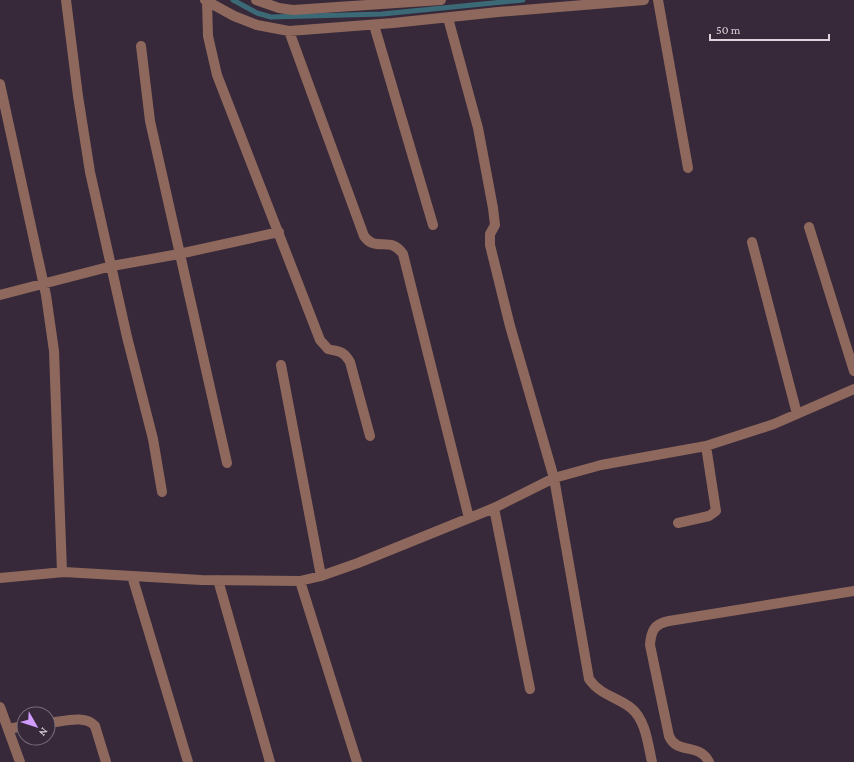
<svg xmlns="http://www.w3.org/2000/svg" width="854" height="762" font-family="'Crimson Pro',serif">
	<rect width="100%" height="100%" fill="#372939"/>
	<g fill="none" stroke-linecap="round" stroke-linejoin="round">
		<path stroke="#3b6a76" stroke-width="5" d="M233,0l24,13 14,4 111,-3 141,-14"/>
		<path stroke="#8e685d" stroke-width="10" d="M66,0l12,96 12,76 37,165 26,102 9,53
			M205,0l29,16 23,9 32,6 104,-8 105,-11 146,-12
			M256,0l23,8 14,2 148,-10
			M658,0l30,168
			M207,1l1,35 9,39 103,265 8,9c11,3 15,1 22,13l20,74
			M448,18l30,110 15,80 2,17 -5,9v11l20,81 44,152 35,201c11,16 28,18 42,29 15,12 17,37 21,54
			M374,25l59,200
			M289,31l75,205c12,17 26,-1 39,18l66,264
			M141,46l9,75 77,342
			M0,84l46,211 8,56 8,221
			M809,227l45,144
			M752,242l45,172
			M0,295l112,-29 67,-12 100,-22
			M281,365l40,211
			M494,508l36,181
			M678,523l31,-7 7,-5 -10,-65
			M132,576l56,186
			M0,578l64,-6 137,8 99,1 21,-5 37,-13 136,-55 60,-30 47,-13 105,-19 68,-22 80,-35
			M218,580l52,182
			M300,581l57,181
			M0,707l20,55
			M48,723c14,-1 37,-9 47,3l11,36
			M8,729l16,-3
			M709,762c-10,-20 -32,-7 -40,-26l-19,-91c1,-14 4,-21 19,-24l185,-30"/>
	</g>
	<g transform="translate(36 726) rotate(129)"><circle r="19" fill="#372939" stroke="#796d7b"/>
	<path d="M0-3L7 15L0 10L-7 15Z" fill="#d09dff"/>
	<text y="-6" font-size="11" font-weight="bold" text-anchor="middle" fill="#dcd3dd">N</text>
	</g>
	<path d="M710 34v6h119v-6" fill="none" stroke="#dcd3dd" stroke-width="2"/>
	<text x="716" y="34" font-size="12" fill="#dcd3dd" stroke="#372939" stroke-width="3" paint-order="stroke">50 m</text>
</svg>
